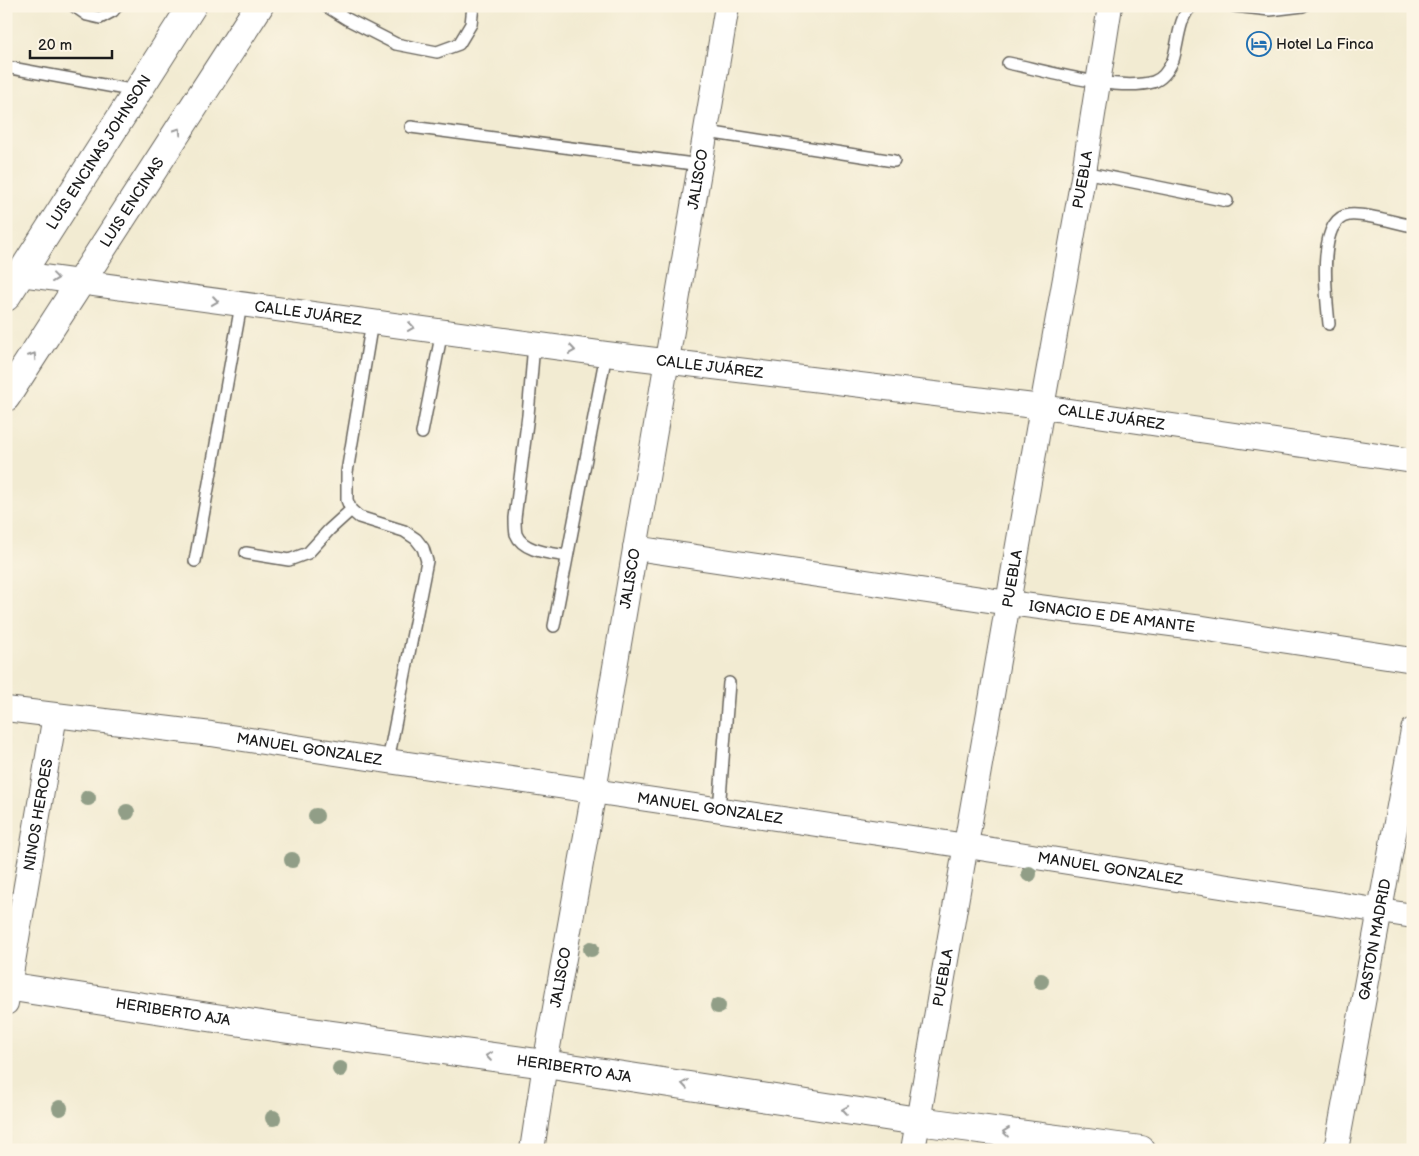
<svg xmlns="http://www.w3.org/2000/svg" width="1419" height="1156" font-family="'Balsamiq Sans',sans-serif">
	<rect width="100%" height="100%" fill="#fcf5e5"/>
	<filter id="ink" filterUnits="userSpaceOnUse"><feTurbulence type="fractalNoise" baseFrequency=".02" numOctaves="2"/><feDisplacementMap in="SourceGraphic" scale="10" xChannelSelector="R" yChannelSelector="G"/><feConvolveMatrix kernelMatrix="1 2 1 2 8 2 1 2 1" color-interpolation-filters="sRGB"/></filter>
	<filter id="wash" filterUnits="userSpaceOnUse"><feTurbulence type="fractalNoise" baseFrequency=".0096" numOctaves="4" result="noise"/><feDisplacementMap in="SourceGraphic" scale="20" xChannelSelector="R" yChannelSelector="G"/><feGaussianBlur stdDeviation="1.12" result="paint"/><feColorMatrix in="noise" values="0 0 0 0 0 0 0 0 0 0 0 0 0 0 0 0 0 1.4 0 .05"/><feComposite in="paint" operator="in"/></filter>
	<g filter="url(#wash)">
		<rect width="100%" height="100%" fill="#f2ebd2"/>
	</g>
	<g filter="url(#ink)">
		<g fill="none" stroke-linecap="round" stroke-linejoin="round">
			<defs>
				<path id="service" d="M74,6l13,9 13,3 13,-7 4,-5
					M326,6l21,13 49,25 41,8 22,-8 12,-20 2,-18
					M1234,6l36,4 33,-4
					M1008,63c38,8 109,29 145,19 10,-3 16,-13 20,-22 5,-15 6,-45 19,-54
					M6,67l130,24
					M411,127l290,38
					M707,132l187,29
					M1084,172l143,29
					M372,322l-25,150v28l4,10 8,7 45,14 12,8 7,9 4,13 -39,200
					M1329,324c-2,-22 -14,-105 20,-109 16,-2 47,8 64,11
					M534,344l-6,71 -13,103c0,5 0,12 1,16 7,18 35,19 51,22
					M422,433l20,-102
					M246,553l43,7 19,-7 21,-23 22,-20
					M195,561l46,-256
					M554,626l52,-272
					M719,810l10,-127"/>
				<g id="minor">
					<path id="s1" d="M6,272l600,82 436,53 371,54"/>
					<path id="s2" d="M635,548l374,55 193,25 211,32"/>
					<path id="s3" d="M6,709l205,25 177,27 579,85 446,70"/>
					<path id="s4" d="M6,1003l49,-288"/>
					<path id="s5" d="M532,1150l13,-86 49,-273 133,-785"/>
					<path id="s6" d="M913,1150l129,-743 42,-235 26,-166"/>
					<path id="s7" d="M1336,1150l77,-420"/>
				</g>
				<g id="primary">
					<path id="s8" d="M6,297l186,-291"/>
					<path id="s9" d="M6,397l253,-391"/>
					<path id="s10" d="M6,986l268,41 271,37 373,57 223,29"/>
				</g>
			</defs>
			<use href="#service" stroke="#67645c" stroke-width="14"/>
			<use href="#minor" stroke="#67645c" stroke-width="26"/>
			<use href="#primary" stroke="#67645c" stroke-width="30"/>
			<use href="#service" stroke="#fff" stroke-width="11"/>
			<use href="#minor" stroke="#fff" stroke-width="24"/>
			<use href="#primary" stroke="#fff" stroke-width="28"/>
		</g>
		<g fill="#919e87">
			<circle cx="88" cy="798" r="8"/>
			<circle cx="127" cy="812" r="8"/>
			<circle cx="316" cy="816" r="8"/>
			<circle cx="292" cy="860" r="8"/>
			<circle cx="1029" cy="874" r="8"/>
			<circle cx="591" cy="949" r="8"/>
			<circle cx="1041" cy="981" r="8"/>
			<circle cx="718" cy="1006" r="8"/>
			<circle cx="340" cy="1069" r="8"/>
			<circle cx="60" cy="1108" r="8"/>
			<circle cx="273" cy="1118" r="8"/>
		</g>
		<defs><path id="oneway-chevron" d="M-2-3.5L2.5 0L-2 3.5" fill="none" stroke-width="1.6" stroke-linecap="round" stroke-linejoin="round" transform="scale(1.25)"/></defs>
		<g stroke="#999">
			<use href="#oneway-chevron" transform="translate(178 131) rotate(-57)"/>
			<use href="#oneway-chevron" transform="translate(55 278) rotate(7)"/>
			<use href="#oneway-chevron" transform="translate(215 301) rotate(8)"/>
			<use href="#oneway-chevron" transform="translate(411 327) rotate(8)"/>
			<use href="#oneway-chevron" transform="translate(572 350) rotate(8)"/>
			<use href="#oneway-chevron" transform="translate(33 356) rotate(-57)"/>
			<use href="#oneway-chevron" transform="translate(489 1056) rotate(-172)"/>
			<use href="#oneway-chevron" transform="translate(685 1084) rotate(-172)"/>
			<use href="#oneway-chevron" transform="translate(845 1110) rotate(-171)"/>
			<use href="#oneway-chevron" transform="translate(1006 1132) rotate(-173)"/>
		</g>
	</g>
	<defs>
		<symbol id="hotel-ring" viewBox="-11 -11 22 22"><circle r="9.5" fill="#fcf5e5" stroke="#1f6fb2" stroke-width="1.5"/><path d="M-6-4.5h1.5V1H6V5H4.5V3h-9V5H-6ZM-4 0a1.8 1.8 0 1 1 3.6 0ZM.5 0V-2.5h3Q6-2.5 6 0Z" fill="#1f6fb2"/></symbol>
	</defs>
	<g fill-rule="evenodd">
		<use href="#hotel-ring" x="1245" y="30" width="28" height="28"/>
	</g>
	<g text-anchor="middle" stroke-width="4" stroke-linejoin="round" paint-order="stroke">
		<g font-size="15" fill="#1c1c1c" stroke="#fcf5e5" text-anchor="start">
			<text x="1276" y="49">Hotel La Finca</text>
		</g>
		<g font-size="15" fill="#1c1c1c" stroke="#fcf5e5">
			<text dy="5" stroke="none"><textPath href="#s8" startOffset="172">LUIS ENCINAS JOHNSON</textPath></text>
			<text dy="5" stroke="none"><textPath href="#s5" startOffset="985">JALISCO</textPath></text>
			<text dy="5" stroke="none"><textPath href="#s6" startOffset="985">PUEBLA</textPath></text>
			<text dy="5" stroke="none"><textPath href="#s9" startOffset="232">LUIS ENCINAS</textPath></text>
			<text dy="5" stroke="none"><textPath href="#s1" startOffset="305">CALLE JUÁREZ</textPath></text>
			<text dy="5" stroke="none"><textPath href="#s1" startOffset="710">CALLE JUÁREZ</textPath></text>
			<text dy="5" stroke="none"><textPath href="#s1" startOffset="1115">CALLE JUÁREZ</textPath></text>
			<text dy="5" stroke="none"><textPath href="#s5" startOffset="580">JALISCO</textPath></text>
			<text dy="5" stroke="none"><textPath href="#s6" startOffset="580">PUEBLA</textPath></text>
			<text dy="5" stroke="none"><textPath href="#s2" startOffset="482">IGNACIO E DE AMANTE</textPath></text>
			<text dy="5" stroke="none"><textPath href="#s3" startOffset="306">MANUEL GONZALEZ</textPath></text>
			<text dy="5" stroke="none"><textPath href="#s3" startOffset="711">MANUEL GONZALEZ</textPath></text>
			<text dy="5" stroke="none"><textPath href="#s4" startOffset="191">NINOS HEROES</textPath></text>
			<text dy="5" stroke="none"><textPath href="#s3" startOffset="1116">MANUEL GONZALEZ</textPath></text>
			<text dy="5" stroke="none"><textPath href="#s7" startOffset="214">GASTON MADRID</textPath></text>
			<text dy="5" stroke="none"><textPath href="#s5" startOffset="175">JALISCO</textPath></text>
			<text dy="5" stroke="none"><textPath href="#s6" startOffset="175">PUEBLA</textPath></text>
			<text dy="5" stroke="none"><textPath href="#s10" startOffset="169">HERIBERTO AJA</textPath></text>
			<text dy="5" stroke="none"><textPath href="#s10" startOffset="574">HERIBERTO AJA</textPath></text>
		</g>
	</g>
	<rect width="1419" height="1156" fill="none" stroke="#fcf5e5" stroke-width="25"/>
	<path d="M30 50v8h82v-8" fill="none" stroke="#1c1c1c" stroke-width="2.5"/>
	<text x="38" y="50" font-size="15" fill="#1c1c1c" stroke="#fcf5e5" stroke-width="4" paint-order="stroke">20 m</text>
</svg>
